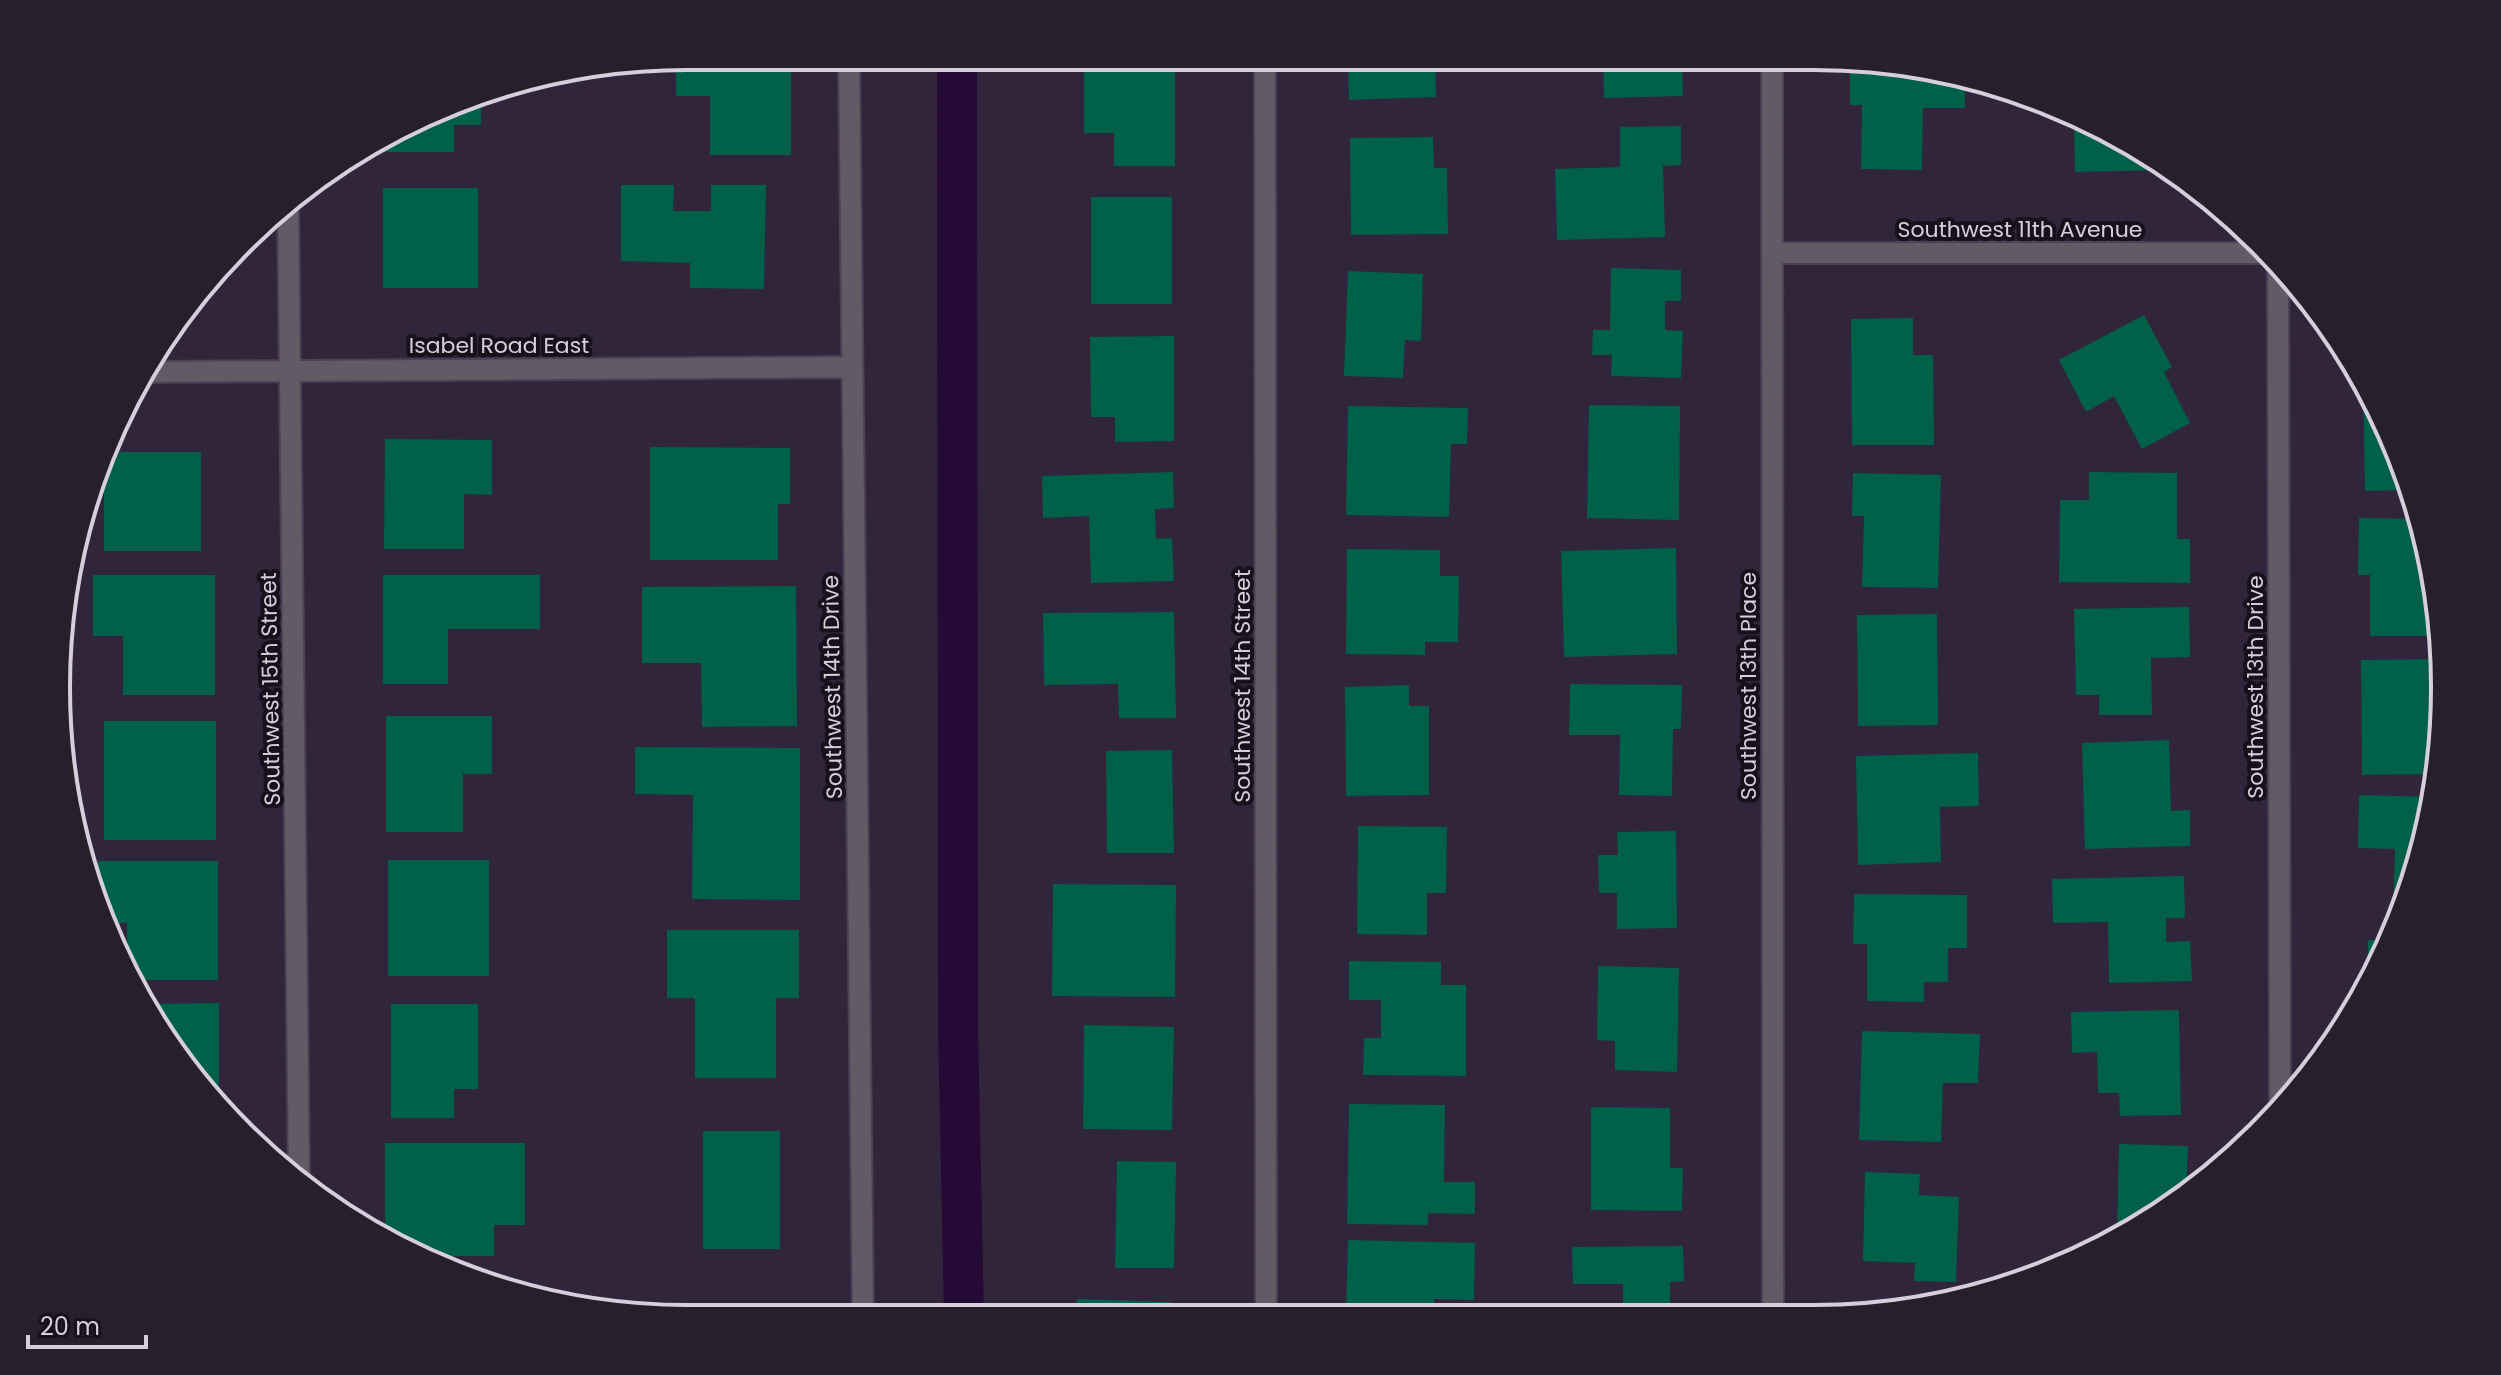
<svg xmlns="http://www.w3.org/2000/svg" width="2501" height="1375" font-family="Poppins,sans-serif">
	<rect width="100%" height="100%" fill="#30253a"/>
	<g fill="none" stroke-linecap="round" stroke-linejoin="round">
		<path stroke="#250a37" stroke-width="40" d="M957,56l1,970 6,291"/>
	</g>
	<path fill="#016049" d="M688,56h103v99h-81v-59h-34v-38z
		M1348,57h87l1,40 -87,3z
		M1603,57h79l1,39 -79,2z
		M1850,57l115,19v32h-42l-1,62 -61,-1 1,-64h-12z
		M1084,61h91v105h-61v-33h-30z
		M481,91v34h-27v27h-71v-8z
		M2074,118l55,22 41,30 -95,2z
		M1681,126v39l-18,1 2,71 -108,3 -2,-71 65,-2v-40z
		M1433,137l1,31h13l1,66 -97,1 -1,-97z
		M621,185h53l-1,26h38v-26h55l-2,104 -74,-1v-25l-69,-2z
		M383,188h95v100h-95z
		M1091,197h81v107h-81z
		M1611,268l70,2v31h-16v29l18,1 -2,47 -70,-2 1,-21h-20l1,-25h17z
		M1348,271l75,3 -2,67 -16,-1 -2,38 -59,-2z
		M2144,315l28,52 -8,5 26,51 -48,26 -28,-53 -28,16 -27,-52z
		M1913,318v37h20l1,90h-82l-1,-126z
		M1174,336v105l-59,1v-25h-24l-1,-80z
		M2363,380l17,28 31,82 -46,1z
		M1589,405l91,1 -1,114 -92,-2z
		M1348,406l120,2 -1,36h-16l-2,73 -103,-2z
		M385,439l107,1v55l-28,-1v55h-80z
		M650,447l140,1v56h-12v56h-128z
		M110,452h91v99h-97v-86z
		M1173,472l1,36 -19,1 1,30 16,-1 2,43 -83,2 -2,-67 -46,2 -1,-42z
		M2089,472l88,1v66h13v44l-131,-1 1,-82h29z
		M1853,473l88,2 -3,113 -76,-1 2,-71h-12z
		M2359,518l63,1 10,57v60h-62v-61h-12z
		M1676,548l1,106 -113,3 -3,-106z
		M1347,549l93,1v26h19l-1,66h-33v13l-79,-1z
		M93,575h122v120h-92v-59h-30z
		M383,575h157v54h-92v55h-65z
		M796,586l1,140 -95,1 -1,-64h-59v-76z
		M2189,607l1,50 -39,1 1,57h-53v-20h-23l-2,-86z
		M1174,612l2,106h-57l-1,-34 -74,1 -1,-72z
		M1937,614l1,111 -80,1 -1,-111z
		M2443,659l-1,41h-6l1,74 -75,1 -1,-115z
		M1570,684l112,1 -1,44h-8l-1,67 -53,-1 1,-60h-51z
		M1409,685v21h20v89l-83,1 -1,-109z
		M386,716h106v58h-29v58h-77z
		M104,721h112v119h-112z
		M2169,740l2,71 19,-1v36l-105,3 -3,-106z
		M635,747l165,1v152l-108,-1 1,-104 -58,-1z
		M1172,750l2,103h-67l-1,-102z
		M1978,753l1,53 -39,1 1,55 -83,3 -2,-109z
		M2359,795l74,2 -21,93 -11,23h-8l2,-64 -37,-1z
		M1358,826l89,1 -1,66h-19v42l-70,-1z
		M1676,831l1,97 -60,1v-36h-18l-1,-38h20l-1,-23z
		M388,860h101v116h-101z
		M98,861h120v119h-82l-9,-13v-44h-24l-5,-19z
		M2184,876l1,42h-19v24l24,-1 2,40 -83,2 -1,-61 -55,1 -1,-44z
		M1053,884l123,1 -1,112 -123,-1z
		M1854,894l113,1v53h-19v34h-24v20l-57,-1v-57h-14z
		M667,930h132v68h-23v80h-81v-80h-28z
		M2368,940h21l-22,48z
		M1349,961l92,1v23h25v91l-103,-1 1,-37h17v-38h-32z
		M1598,966l81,2 -2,104 -62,-2v-29l-18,-1z
		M219,1003v106l-6,-5 -63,-100z
		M391,1004h87v85h-24v29h-63z
		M2179,1010l2,105 -61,1 -1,-23h-21l-1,-41 -25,1 -1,-41z
		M1084,1025l90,2 -2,103 -89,-1z
		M1862,1031l118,3 -2,49h-35l-2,59 -82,-2z
		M1349,1104l96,1 -1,77h31v32l-47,-1v12l-81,-1z
		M1591,1107l79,1v60h13l-1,43 -91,-1z
		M703,1131h77v118h-77z
		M385,1143h140v82h-31v31h-70l-39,-16z
		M2119,1144l69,2 -2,49 -22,18 -47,23z
		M1117,1161l59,1 -2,106h-59z
		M1865,1172l55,2 -1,21 40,2 -3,85 -42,-1 1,-18 -52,-2z
		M1348,1240l127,3 -1,57 -40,-1v16h-88z
		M1683,1246l1,35 -14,1v32l-47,1v-31h-50l-1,-37z
		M1077,1299l94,3 -1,14h-93z
		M1854,1310l35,1v3h-35z"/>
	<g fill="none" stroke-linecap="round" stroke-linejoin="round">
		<defs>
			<path id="minor" d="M849,56l14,1261
				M1265,57l1,1259
				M1772,57l1,1257
				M288,202l11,973
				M1772,253h495
				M2278,265l2,843
				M146,372l706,-5"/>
		</defs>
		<use href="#minor" stroke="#4b4054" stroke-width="24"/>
		<use href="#minor" stroke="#615b66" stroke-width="20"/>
	</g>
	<g text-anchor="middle" stroke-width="8" stroke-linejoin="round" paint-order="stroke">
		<g font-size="22" fill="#d6cedc" stroke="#16111a">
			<text x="2020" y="237">Southwest 11th Avenue</text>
			<text x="499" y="353">Isabel Road East</text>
			<text transform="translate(1242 686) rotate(-90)" y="8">Southwest 14th Street</text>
			<text transform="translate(1748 686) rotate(-90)" y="8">Southwest 13th Place</text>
			<text transform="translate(832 687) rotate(-91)" y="8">Southwest 14th Drive</text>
			<text transform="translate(2255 687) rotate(-90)" y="8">Southwest 13th Drive</text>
			<text transform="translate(270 689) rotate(-91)" y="8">Southwest 15th Street</text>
		</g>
	</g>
	<path d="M0 0H2501V1375H0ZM687 70H1814A617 617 0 0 1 2431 687V688A617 617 0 0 1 1814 1305H687A617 617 0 0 1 70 688V687A617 617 0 0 1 687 70Z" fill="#25202a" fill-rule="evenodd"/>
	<path fill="none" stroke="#d6cedc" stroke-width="4" d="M687 70H1814A617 617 0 0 1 2431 687V688A617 617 0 0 1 1814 1305H687A617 617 0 0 1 70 688V687A617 617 0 0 1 687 70Z"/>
	<path d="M28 1335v12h118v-12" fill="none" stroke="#d6cedc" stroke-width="4"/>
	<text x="40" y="1335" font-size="24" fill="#d6cedc" stroke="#16111a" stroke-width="6" paint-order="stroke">20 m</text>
</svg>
